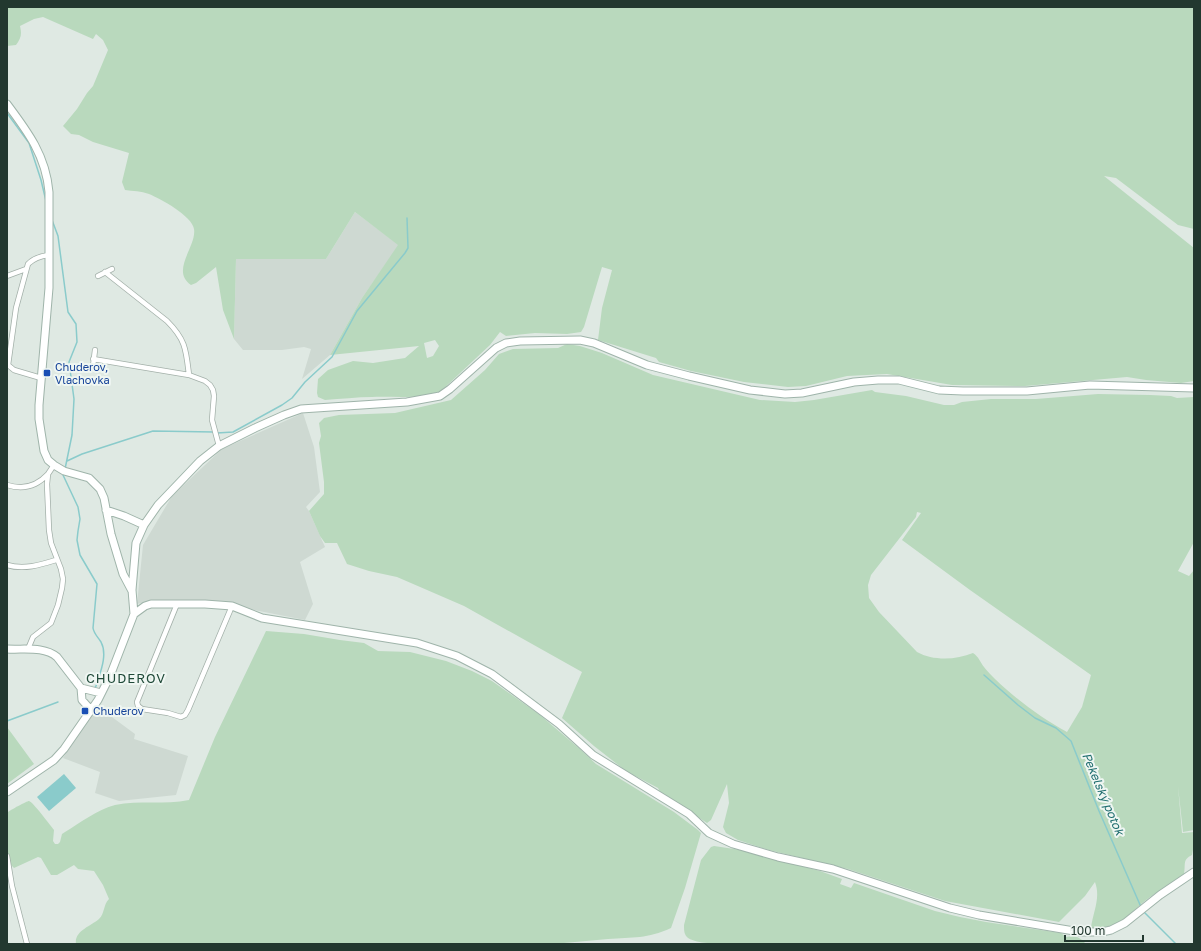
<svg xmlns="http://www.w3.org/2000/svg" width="1201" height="951" font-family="'Golos Text',sans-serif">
	<rect width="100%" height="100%" fill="#dfe9e3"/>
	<path fill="#ced9d2" d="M355,212l44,33 -37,53 -32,57 -28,24 9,-30 -7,-2 -22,3h-39l-9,-11 2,-80h90z
		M303,413l11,34 6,45 -14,15 3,4 16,36 -25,15 13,42 -8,16 -96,-19 -55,-1 -17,4 6,-59 29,-49 50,-47z
		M97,706l38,28 -1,5 54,17 -12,39 -57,6 -24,-8 5,-21 -37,-14z"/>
	<path fill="#b9d9bd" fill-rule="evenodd" d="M7,7h1187v222l-16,-4 -62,-47 -12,-2 90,72v133l-13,2 -35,-3 -19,-3 -102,9 -73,-1 -65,-11 -40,2 -41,10 -18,1 -44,-5 -53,-11 -32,-9 -3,-4 -58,-18 4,-32 10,-38 -10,-3 -18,60 -3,5 -14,2 -32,-1 -29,3 -6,-4 -10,13 -49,46c-23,9 -45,5 -69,6 -15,0 -31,2 -47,3l-7,-3 -1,-4 1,-14 10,-9 25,-9 20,2 32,-5 14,-12 -89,9 32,-57 36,-53 -43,-33 -29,47h-90l-2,80 -11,-29 -7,-43 -20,16 -5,2c-21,-14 6,-39 3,-56 -2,-13 -33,-30 -45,-35 -8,-3 -16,-3 -24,-4l-3,-8 7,-29 -36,-11 -14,-7 -8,-1 -8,-8 14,-17 10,-16 6,-7 15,-36 -5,-10 -7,-6 -3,5 -50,-22 -9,2 -14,7c2,9 1,12 -4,19l-9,1zM435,340l4,6 -6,10 -6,2 -3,-15z
		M567,344l13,2 22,7 51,22 107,25 35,2 19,-2 58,-10 3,2 31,4 38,9h10l8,-3 29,-3h45l62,-5 52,1 21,1 6,2 17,-1v145l-16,29 11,5 5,-6v260l-11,2 -5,-46 4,47 12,-1v12l-2,11c-10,5 -6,9 -8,19 -11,8 -23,15 -34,23 -24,17 -24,31 -59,31 2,-16 10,-30 4,-46l-10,14 -26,26 -114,-21 -97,-32 -79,-19 -31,-10 -12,-7 -3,-6 6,-24 -2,-19 -16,36 -4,3 -47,-31 -2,-4 -32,-17 -32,-25 -32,-28 20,-46 -118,-66 -67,-29 -28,-6 -22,-7 -10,-21h-12l-5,-7 -11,-25 15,-17v-12l-5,-39 2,-7 -2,-13 5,-5 15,-3 56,-2 56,-13 34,-30 14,-16 14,-5 45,-1zM917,512l4,1 -19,27 68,50 121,85 -9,32 -15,25c-26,-14 -51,-33 -72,-53 -4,-4 -8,-8 -11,-12 -4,-5 -5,-10 -11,-14 -17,7 -40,8 -56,-1l-38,-40 -10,-14 -1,-13 3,-10 45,-58z
		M266,631l38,3 36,6 24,3 14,8 32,1 36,9 26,10 20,10 48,34 41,35 15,14 78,48 24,18 3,3 -16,55 -14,40c-24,11 -38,9 -63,11 -18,2 -37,3 -55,5h-477c-2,-13 15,-18 23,-25 6,-6 4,-14 10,-20l-6,-14 -9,-14 -16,-2 -4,-4 -17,10h-6l-10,-17 -3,-1 -24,11c-11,-9 -7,-42 -7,-55 3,-3 20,-12 22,-12 4,1 21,24 25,29l-1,11 2,3h3l2,-2 2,-8 3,-2c15,-9 33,-23 50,-27 24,-5 50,0 74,-5l26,-63z
		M7,727l27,37 -27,20z
		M714,846l27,4 79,21 22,8 -2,5 11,4 3,-5 81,28 25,6 26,5 75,11 5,4c9,-2 14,0 20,7h-368c-8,-1 -30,-1 -33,-10 -1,-2 -1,-6 -1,-9l17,-65 10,-13z"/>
	<path fill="#8acbcb" d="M64,774l12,14 -27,23 -12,-14z"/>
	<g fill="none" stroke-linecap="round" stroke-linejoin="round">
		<path stroke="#8acbcb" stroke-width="1.5" d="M7,113l22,30 12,37 5,21
			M52,220l6,16 10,76 8,12 1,18 -8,20 5,37 -2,36 -7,34
			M217,433l16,-1 49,-27 10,-7 13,-16 27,-25 25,-46 48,-58 3,-5 -1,-30
			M67,461l15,-7 71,-23 61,1
			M64,473l-1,2 15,32 2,12 -2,12 -1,9 3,15 17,29 -4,44c1,6 5,9 8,14 7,13 -1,31 -5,44l-2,3
			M984,675l34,30 17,13 21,10 15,13 28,70 42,96
			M7,721l51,-19
			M1144,912l32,32"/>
		<defs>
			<path id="street" d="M105,272l62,49c19,19 19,29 22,54
				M7,276l19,-7
				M98,276l14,-7
				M93,359l96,16 16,6 5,4 3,5 1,6 -2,24 7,26
				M93,366l2,-16
				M41,378l-27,-8 -6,-5 8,-57 12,-44c6,-6 12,-8 21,-9
				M7,485c16,5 30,1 41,-11
				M7,565c17,5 33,0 49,-5
				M177,604l-40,98 1,4 4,3 26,4 13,4 4,-2 3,-5 44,-104
				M28,649l5,-12 18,-14 7,-18 4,-17 1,-9 -2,-10 -10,-26 -2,-13 -2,-46 1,-10 6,-9
				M7,856l5,30 15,58"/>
			<path id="secondary" d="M7,104c21,28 39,52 42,88v96l-10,117v14l5,32 4,9 6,5 10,6 25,7 11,11 4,9 7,36 12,40 9,17
				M106,510l18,6 20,9
				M134,614l-2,-24 4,-47 8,-18 14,-20 22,-23 20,-21 19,-15 36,-18 29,-13 17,-6 106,-7 33,-6 10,-7 46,-41 10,-5 14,-2 60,-1 14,3 53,22 42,11 61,14 35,4 17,-1 52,-11 24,-2h21l40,10 24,1h64l63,-6 104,3
				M7,649c17,1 37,-3 50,8l24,31 20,5
				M81,688l1,12 9,10
				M7,792l47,-32 10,-11 34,-49 12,-24 24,-62 11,-8 6,-2h54l27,2 30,12 155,25 40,13 35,18 67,50 34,31 96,59 20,19 24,11 45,13 55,12 117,39 29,7 101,17h22l9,-2 14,-7 35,-28 34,-23"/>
		</defs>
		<use href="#street" stroke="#a3b0a9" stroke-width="6"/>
		<use href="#secondary" stroke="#9fb4aa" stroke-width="9"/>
		<use href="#street" stroke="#fff" stroke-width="4.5"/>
		<use href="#secondary" stroke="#fff" stroke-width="7"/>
	</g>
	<g fill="#1a4fb4" stroke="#eff6f2" stroke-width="1.5">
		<rect x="43" y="369" width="8" height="8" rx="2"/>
		<rect x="81" y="707" width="8" height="8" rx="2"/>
	</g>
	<g text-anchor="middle" stroke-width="4" stroke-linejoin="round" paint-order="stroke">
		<g font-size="11" fill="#164399" stroke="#eff6f2" text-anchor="start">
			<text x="55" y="371">Chuderov,<tspan x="55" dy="13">Vlachovka</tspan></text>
			<text x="93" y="715">Chuderov</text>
		</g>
		<g font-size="12" font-style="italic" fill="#206e6f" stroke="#eff6f2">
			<text transform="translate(1103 794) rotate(67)" y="4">Pekelský potok</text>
		</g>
		<g font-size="13" letter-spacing="1" fill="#1f4938" stroke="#eff6f2">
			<text x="126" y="683">CHUDEROV</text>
		</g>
	</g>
	<rect width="1201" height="951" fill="none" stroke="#22382f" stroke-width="16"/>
	<path d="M1065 935v6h78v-6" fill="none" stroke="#22382f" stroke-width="2"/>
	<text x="1071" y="935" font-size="12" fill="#22382f" stroke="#eff6f2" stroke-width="3" paint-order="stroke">100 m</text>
</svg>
